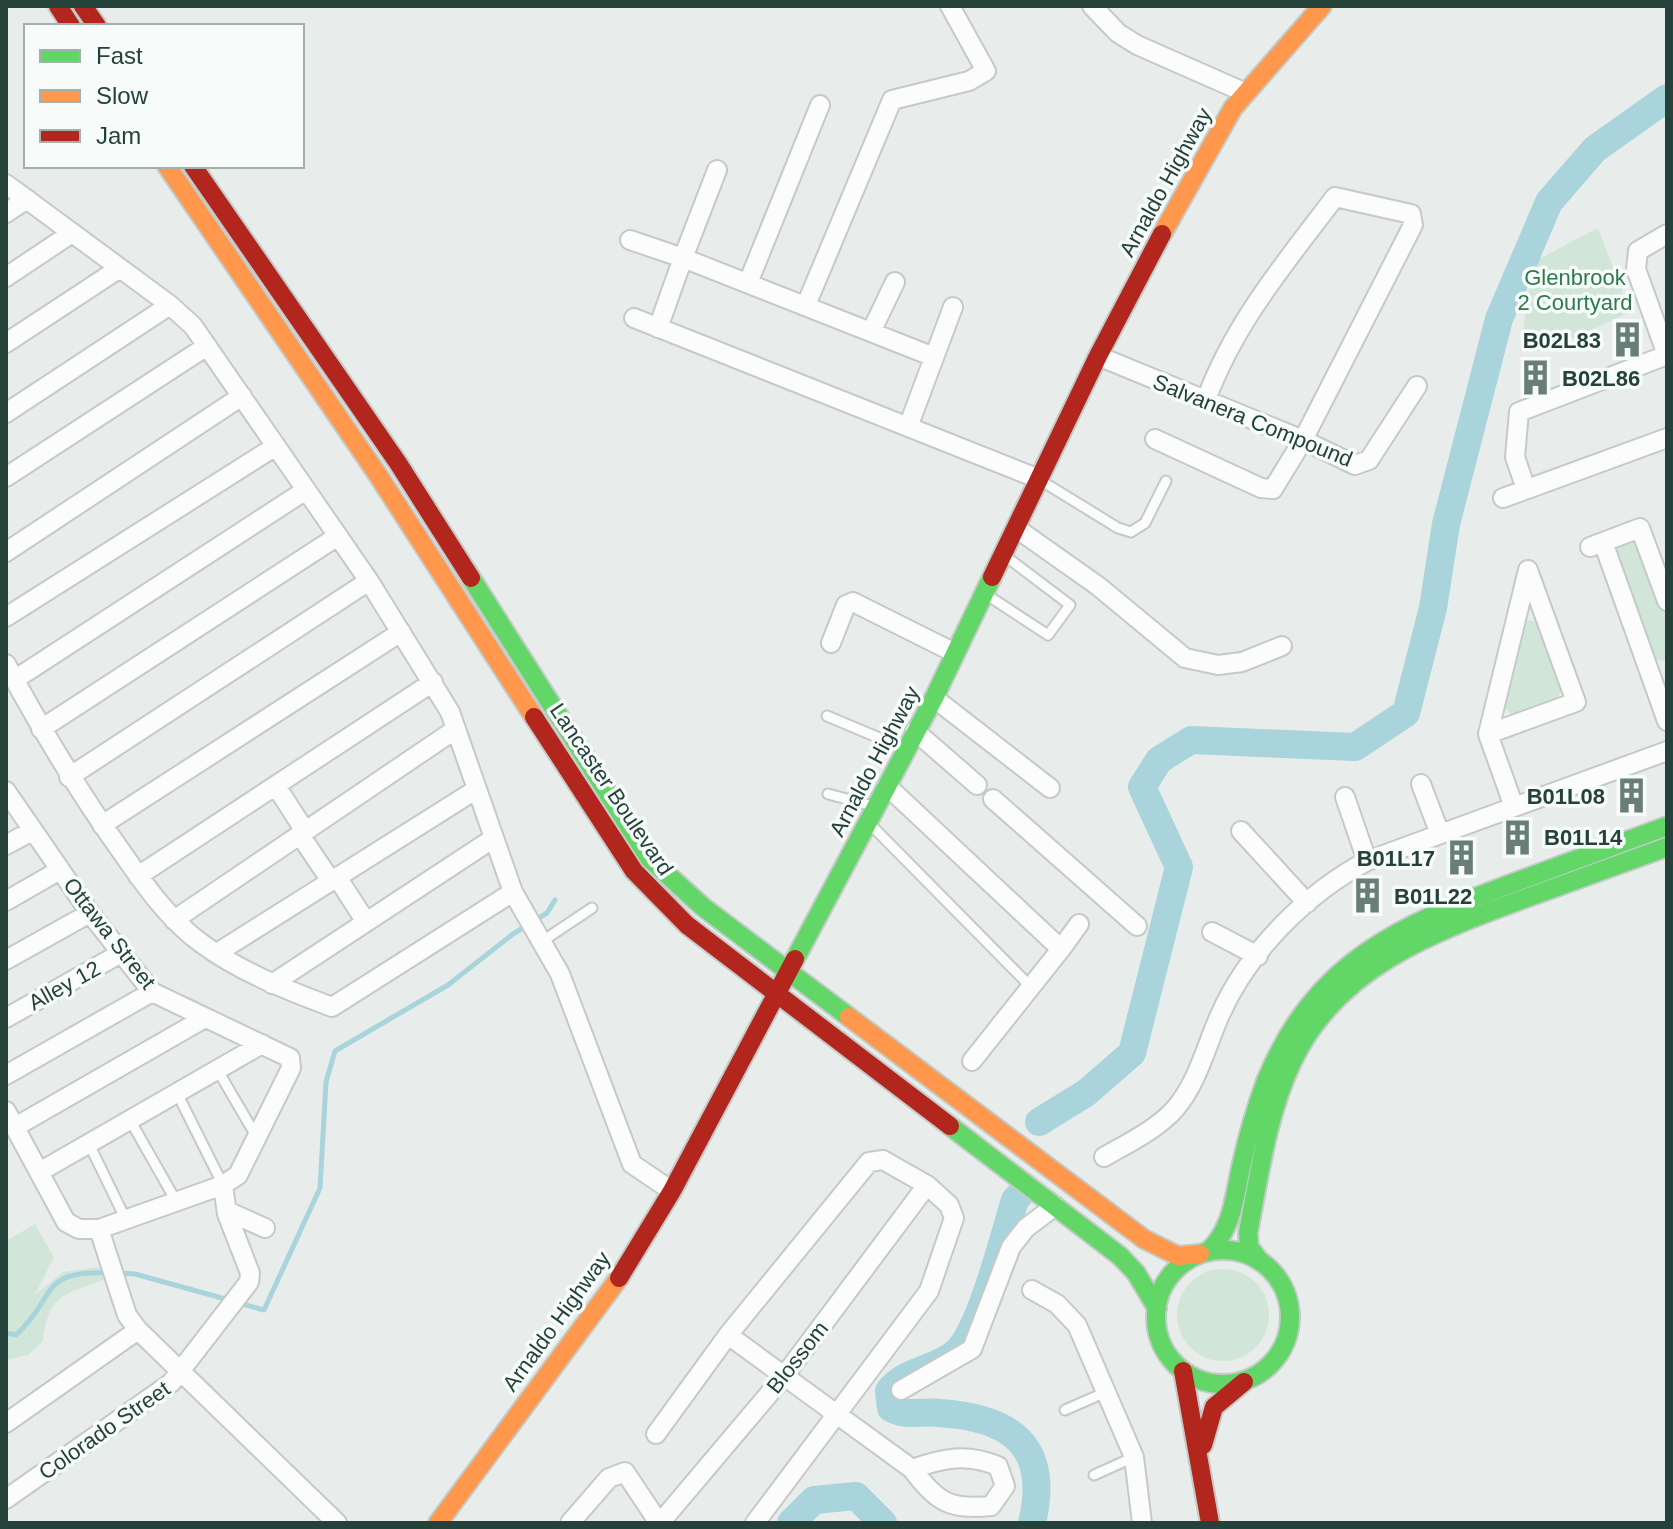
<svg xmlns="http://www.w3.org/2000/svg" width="1673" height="1529" font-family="Arial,sans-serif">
	<rect width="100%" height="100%" fill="#e8edeb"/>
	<path fill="#d1e6d8" d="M1598,228l32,84 -85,39h-25l13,-89z
		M1635,539l6,7 26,73v42l-14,-2 -39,-108 1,-5z
		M1529,620l11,3 23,65 -6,10 -46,16 -8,-8 20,-82z
		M35,1224l19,33 -19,38 28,-23 37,-5 4,13c-40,13 -56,16 -61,61l-15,14 -22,5v-119z
		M1177 1315a46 46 0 1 1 92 0a46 46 0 1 1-92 0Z"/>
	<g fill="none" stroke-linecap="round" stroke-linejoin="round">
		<path stroke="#a9d4db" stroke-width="5" d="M119,1273l16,1 94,26
			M239,1303l25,7 56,-122 6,-106 9,-31 113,-66 65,-51 34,-21 8,-13
			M6,1333l10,2c42,-38 21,-65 93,-62"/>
		<path stroke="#a9d4db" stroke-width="28" d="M1039,1122l47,-29 46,-40 47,-186 -37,-80 17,-27 32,-20 164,7 51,-34 27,-105 13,-84 53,-205 50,-117 46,-53 72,-51
			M1023,1191l-8,9c-11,34 -35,136 -62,155 -20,15 -49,16 -64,36l2,17c16,9 31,3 49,5 73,5 110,34 92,110
			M791,1523l23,-23 42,-4 27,27"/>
		<defs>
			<path id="lane" d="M1040,480l78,48 13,4 14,-9 21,-42
				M987,595l61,40 22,-30 -66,-50
				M827,716l76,32
				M828,794l45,12
				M870,824l161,163
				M541,942l51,-34
				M217,1069l39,67
				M177,1093l46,92
				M130,1120l46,81
				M89,1144l37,76
				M1065,1410l41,-18
				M1094,1475l40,-18"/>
			<path id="street" d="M1092,6l26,27 19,12 109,48
				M6,184l164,121 23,21 176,255 81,131 63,180 47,82 72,190 40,27
				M6,213l21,-14
				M1667,234l-29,17 -2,18 31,86
				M630,240l53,18 34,-88
				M6,277l66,-44
				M748,283l72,-178
				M806,305l86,-205 77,-19 17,-10 -36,-65
				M634,318l405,161
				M658,328l25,-70 251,99
				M871,332l24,-50
				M6,343l114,-75
				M1098,356l205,84 52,25 14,-5 48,-74
				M6,413l164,-108
				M908,427l45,-120
				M1155,439l106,49 12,1 30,-49 110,-215 -2,-11 -76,-17c-49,65 -101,126 -129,203
				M6,477l201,-131
				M1526,489l-11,-32 4,-45 148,-57
				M1503,498l164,-60
				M1016,528l82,58 87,72 33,7 24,-3 40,-16
				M1603,542l64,179
				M1590,547l50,-19 27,73
				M6,552l236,-156
				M6,617l270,-171
				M831,643l15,-38 7,-3 102,51
				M6,664c35,65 72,127 115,187 23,33 47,68 80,92 39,29 86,47 131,64l181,-115
				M14,680l292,-190
				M934,698l116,90
				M41,729l297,-193
				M915,731l62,54
				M1488,734l88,-32 -48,-132
				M69,777l300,-196
				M1421,784l19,50
				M276,786l29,45
				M887,786l174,163 -89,112
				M6,791l84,122 62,79 138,66 1,10 -53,107 -15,10 -124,44h-20l-13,-7 -60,-111
				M1345,797l22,64
				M993,799l144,127
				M1514,807l-26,-73 40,-164
				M102,825l299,-193
				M1241,831l66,72
				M300,835l31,46
				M6,845l26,-14
				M138,876l295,-194
				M337,877l29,45
				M6,901l54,-31
				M174,920l282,-191
				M1212,932l46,24
				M1061,949l18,-25
				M217,953l260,-164
				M6,960l84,-47
				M272,984l222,-146
				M6,1018l115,-65
				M6,1075l146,-83
				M15,1127l190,-109
				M1104,1157c24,-14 52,-27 71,-48 23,-27 31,-63 45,-94 28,-64 87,-122 147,-154l300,-110
				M41,1171l221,-127
				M227,1211l38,17
				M99,1229l28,86 11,15 199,193
				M1032,1290l25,14 20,21 57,132 8,66
				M728,1335l184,134c25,33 37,41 79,37l14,-20 -7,-20c-32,-13 -54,-8 -86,3
				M901,1390l71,-41 39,-102 15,-19 29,-22
				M6,1423l132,-93
				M656,1434l72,-99 141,-173 14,-2 44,25 22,20 5,13 -25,73 -174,232
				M6,1499l165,-116 78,-101 1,-9 -23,-59 -4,-29
				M570,1523l39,-45 16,-6 34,51
				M660,1523l125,-148 142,-190"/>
			<path id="fast" d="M471,578l178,280 54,49 146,110
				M795,959l139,-261 58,-121
				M950,1126l170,130 16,17 21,35
				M1156 1317a67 67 0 1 1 134 0a67 67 0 1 1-134 0Z
				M1208,1252c26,-25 26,-56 34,-89 6,-27 14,-55 24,-82 49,-120 133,-155 247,-198 51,-19 103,-38 154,-57
				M1259,1260l-10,-13 -1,-14c11,-57 19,-118 44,-171 45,-96 144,-131 237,-165 46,-17 92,-33 138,-50"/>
			<path id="slow" d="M167,166l211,309 156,242
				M1162,234l71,-126 89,-102
				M849,1017l295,222 34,17 22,-2
				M438,1523l181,-245"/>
			<path id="jam" d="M58,6l13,20
				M83,6l14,20
				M193,166l205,297 73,115
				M992,577l106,-221 64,-122
				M534,717l100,154 53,54 263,201
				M619,1278l53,-87 123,-232
				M1183,1371l27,152
				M1203,1445l11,-38 30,-25"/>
		</defs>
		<use href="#lane" stroke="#c5cac8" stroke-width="13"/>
		<use href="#street" stroke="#c5cac8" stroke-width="22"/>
		<use href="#fast" stroke="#c3cbc8" stroke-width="22"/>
		<use href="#slow" stroke="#c3cbc8" stroke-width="22"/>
		<use href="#jam" stroke="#c3cbc8" stroke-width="22"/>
		<use href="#lane" stroke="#fcfcfc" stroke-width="9"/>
		<use href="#street" stroke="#fcfcfc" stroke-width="18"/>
		<use href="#fast" stroke="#63d668" stroke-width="18"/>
		<use href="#slow" stroke="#ff974d" stroke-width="18"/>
		<use href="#jam" stroke="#b3261e" stroke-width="18"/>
	</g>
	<defs>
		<symbol id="building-bare" viewBox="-9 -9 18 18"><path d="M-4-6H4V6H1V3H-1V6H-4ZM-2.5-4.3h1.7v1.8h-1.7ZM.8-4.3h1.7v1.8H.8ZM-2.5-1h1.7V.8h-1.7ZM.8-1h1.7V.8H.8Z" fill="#697e78" stroke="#f7fbf9" stroke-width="2.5" paint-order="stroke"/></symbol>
	</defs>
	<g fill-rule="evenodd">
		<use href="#building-bare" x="1602" y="314" width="51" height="51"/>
		<use href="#building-bare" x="1510" y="352" width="51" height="51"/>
		<use href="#building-bare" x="1606" y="770" width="51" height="51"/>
		<use href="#building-bare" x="1492" y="812" width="51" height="51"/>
		<use href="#building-bare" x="1436" y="832" width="51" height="51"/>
		<use href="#building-bare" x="1342" y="870" width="51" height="51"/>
	</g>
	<g text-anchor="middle" stroke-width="7" stroke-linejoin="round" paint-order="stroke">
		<g font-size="22" fill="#24423a" stroke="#f7fbf9">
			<text transform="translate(1165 182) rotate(-61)" y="8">Arnaldo Highway</text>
			<text transform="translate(1253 420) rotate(22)" y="8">Salvanera Compound</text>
			<text transform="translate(874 761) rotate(-62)" y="8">Arnaldo Highway</text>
			<text transform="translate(612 789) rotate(56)" y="8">Lancaster Boulevard</text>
			<text transform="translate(110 933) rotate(52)" y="8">Ottawa Street</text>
			<text transform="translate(64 985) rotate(-29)" y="8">Alley 12</text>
			<text transform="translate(556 1321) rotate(-54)" y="8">Arnaldo Highway</text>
			<text transform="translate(797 1357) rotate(-52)" y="8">Blossom</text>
			<text transform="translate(104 1430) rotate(-35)" y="8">Colorado Street</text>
		</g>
		<g font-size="22" fill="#2d7a4b" stroke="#f7fbf9">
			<text x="1575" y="285">Glenbrook<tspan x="1575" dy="25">2 Courtyard</tspan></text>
		</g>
		<g font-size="22" font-weight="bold" fill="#24423a" stroke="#f7fbf9" text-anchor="end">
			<text x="1601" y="348">B02L83</text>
			<text x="1562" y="386" text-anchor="start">B02L86</text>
			<text x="1605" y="804">B01L08</text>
			<text x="1544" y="845" text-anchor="start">B01L14</text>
			<text x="1435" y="866">B01L17</text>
			<text x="1394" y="904" text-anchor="start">B01L22</text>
		</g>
	</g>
	<rect width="1673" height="1529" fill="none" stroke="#24423a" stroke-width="16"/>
	<rect x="24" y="24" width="280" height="144" fill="#f7fbf9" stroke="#a3b1ad" stroke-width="2"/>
	<rect x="40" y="50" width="40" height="12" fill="#63d668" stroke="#a3b1ad" stroke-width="2"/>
	<text x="96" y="64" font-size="24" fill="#24423a">Fast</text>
	<rect x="40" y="90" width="40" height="12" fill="#ff974d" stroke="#a3b1ad" stroke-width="2"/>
	<text x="96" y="104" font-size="24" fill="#24423a">Slow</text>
	<rect x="40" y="130" width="40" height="12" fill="#b3261e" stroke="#a3b1ad" stroke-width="2"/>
	<text x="96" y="144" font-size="24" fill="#24423a">Jam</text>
</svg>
